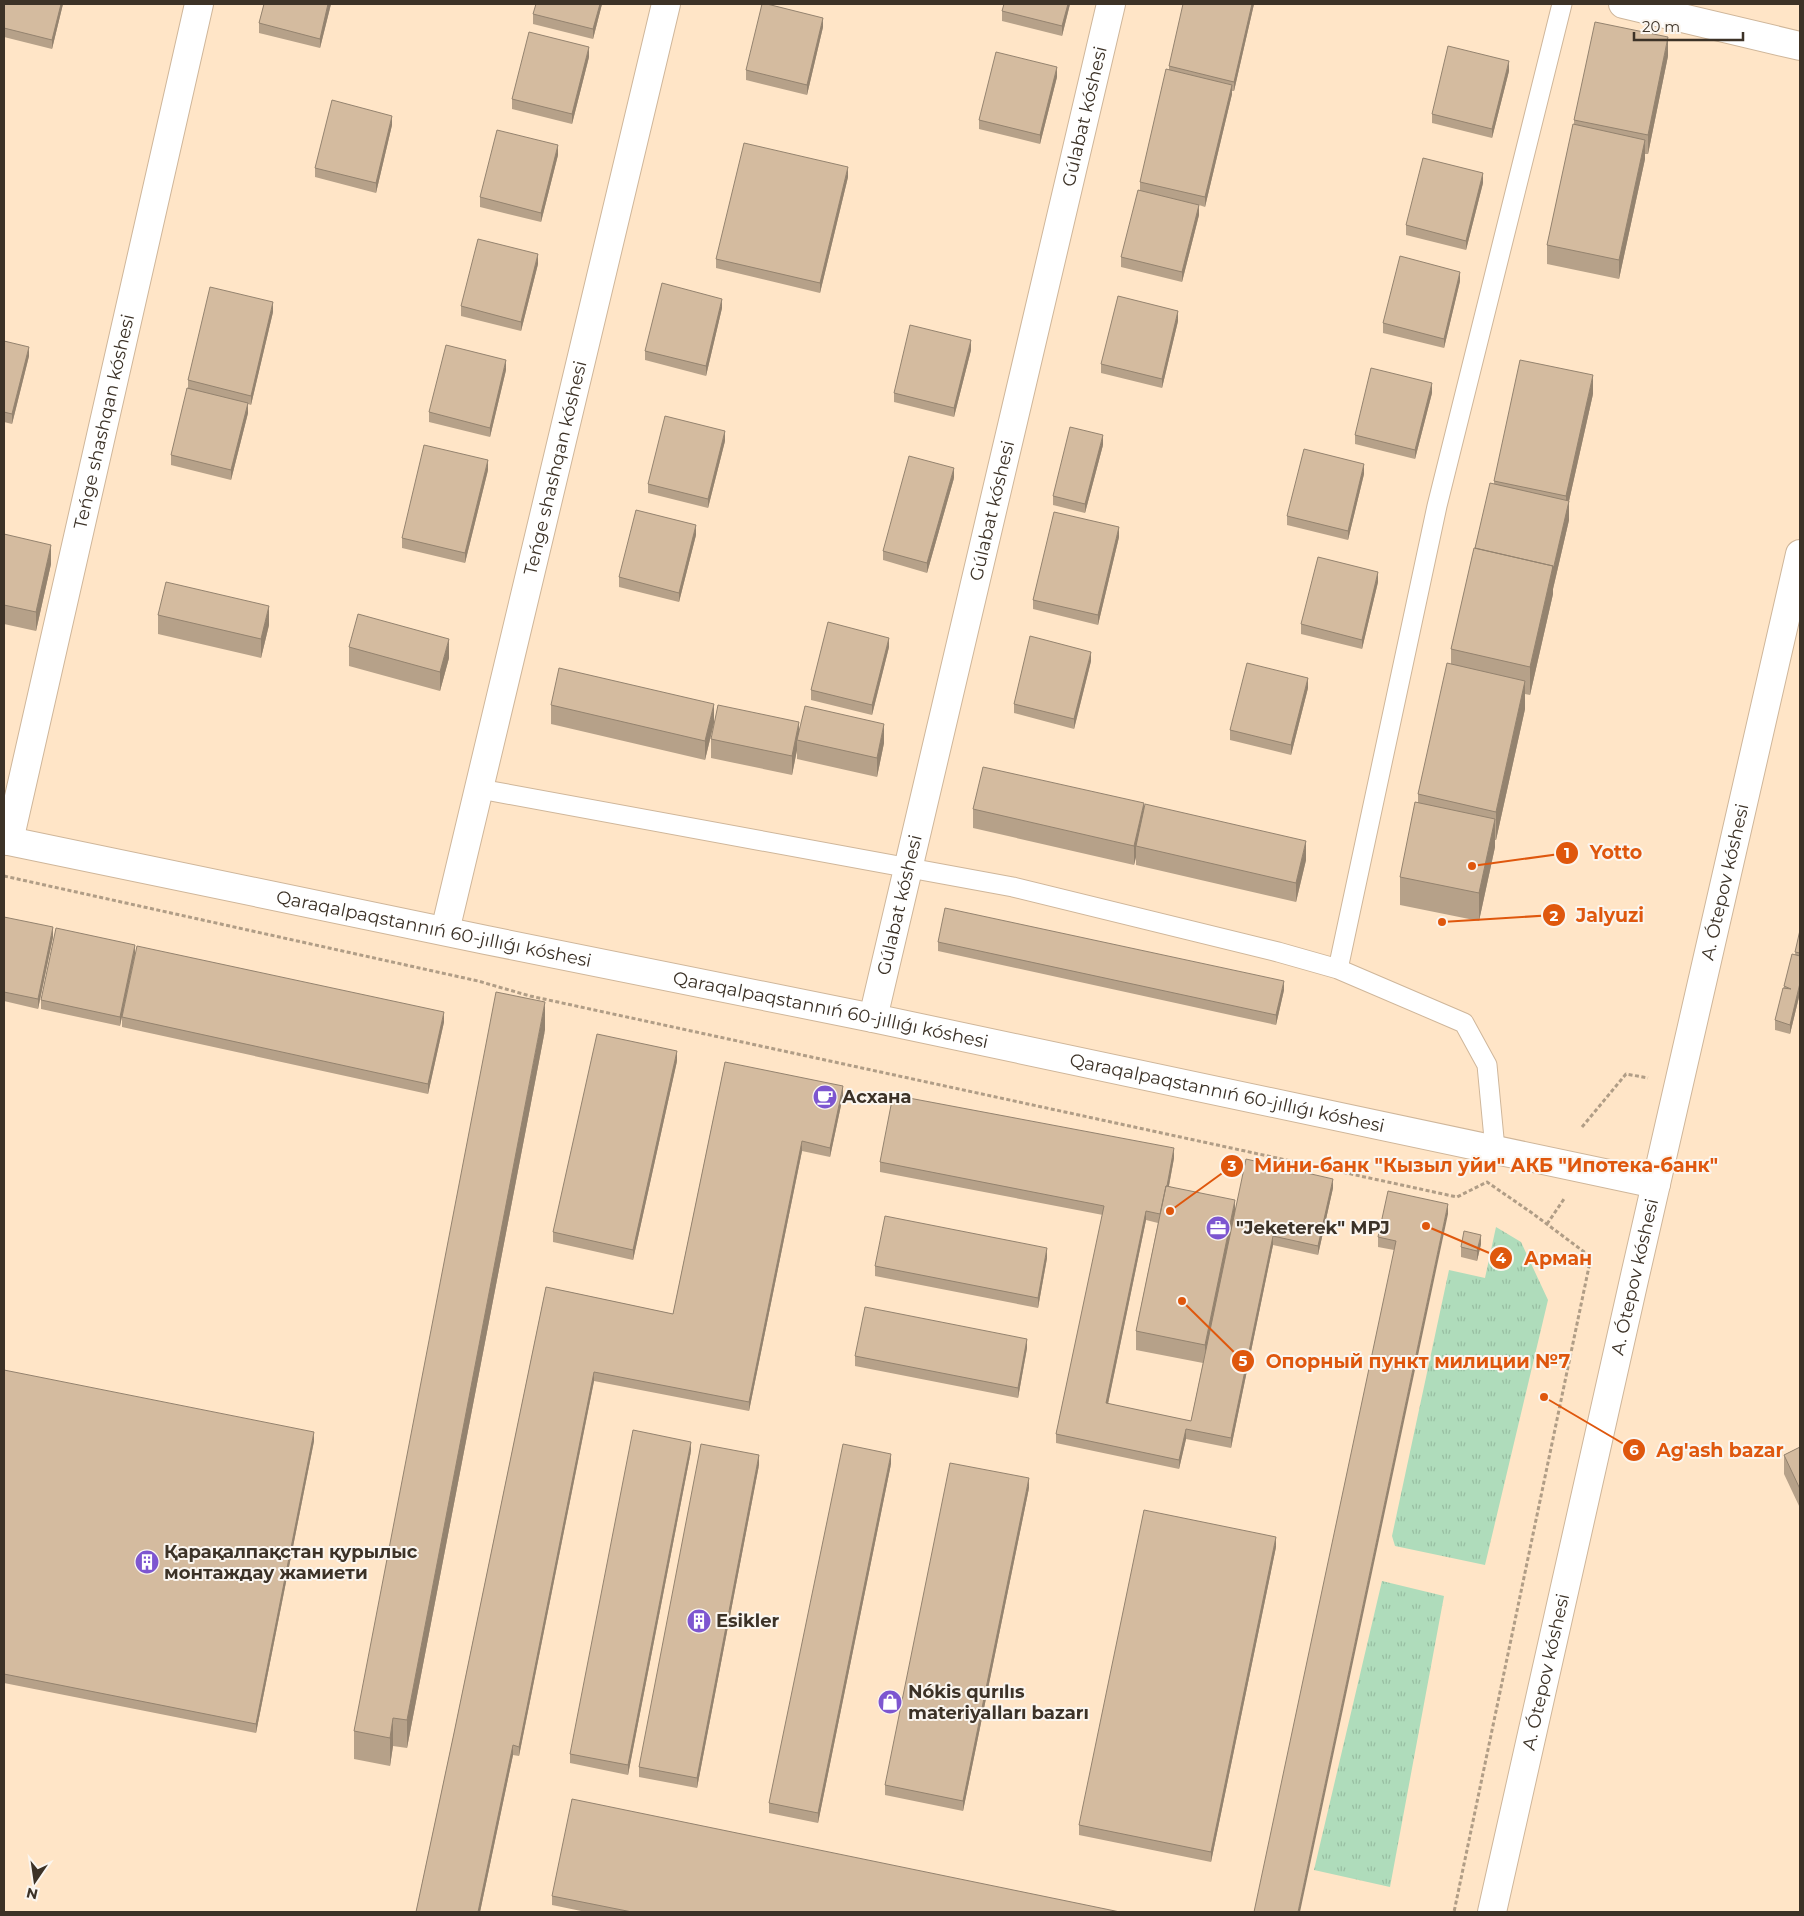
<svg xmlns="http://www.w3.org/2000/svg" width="1804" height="1916" font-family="Montserrat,sans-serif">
	<defs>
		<pattern id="grass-tufts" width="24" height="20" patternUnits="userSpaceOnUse" patternTransform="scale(1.25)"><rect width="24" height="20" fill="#afdcbb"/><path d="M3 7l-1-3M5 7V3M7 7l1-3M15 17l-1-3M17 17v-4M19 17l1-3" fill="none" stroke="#97bda1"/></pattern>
	</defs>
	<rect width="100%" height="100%" fill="#ffe5c7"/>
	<path fill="url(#grass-tufts)" d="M1496,1227l25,15 27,58 -63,265 -90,-19 -3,-10 57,-266 36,8z
		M1382,1581l62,15 -54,291 -76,-17z"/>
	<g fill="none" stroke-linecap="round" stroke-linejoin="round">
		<defs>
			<path id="service" d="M480,789l533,98 265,65 60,17 126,54 23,42 8,84
				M1338,969l99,-463 125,-502"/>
			<g id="minor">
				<path d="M1623,4l177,42"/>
				<path id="s1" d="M9,841l190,-837"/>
				<path id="s2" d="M445,931l221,-927"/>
				<path id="s3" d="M873,1018l238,-1014"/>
			</g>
			<g id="tertiary">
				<path id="s4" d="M4,840l482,100 387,78 783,166"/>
			</g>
			<g id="secondary">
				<path id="s5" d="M1492,1912l142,-632 166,-726"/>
			</g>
		</defs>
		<use href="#service" stroke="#cfb69a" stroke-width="21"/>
		<use href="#minor" stroke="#cfb69a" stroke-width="30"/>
		<use href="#tertiary" stroke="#cfb69a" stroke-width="30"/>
		<use href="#secondary" stroke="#cfb69a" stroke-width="30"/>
		<path stroke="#b09d86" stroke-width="3" stroke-dasharray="4 2.5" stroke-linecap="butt" d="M4,876l474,105 52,15 927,201 30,-15 45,31 59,44 -137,655
			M1582,1127l44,-53 22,4
			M1547,1224l17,-25"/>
		<use href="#service" stroke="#fff" stroke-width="19"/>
		<use href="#minor" stroke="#fff" stroke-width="28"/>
		<use href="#tertiary" stroke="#fff" stroke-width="28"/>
		<use href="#secondary" stroke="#fff" stroke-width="28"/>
	</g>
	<path fill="#b6a189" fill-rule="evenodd" d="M4,4h59l-11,45 -48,-12z
		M264,4h67l-11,44 -61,-15v-10z
		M602,4l-9,35 -60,-15v-10z
		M1070,4l-8,32 -60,-15v-10z
		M1254,4l-20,87h-2v3l-27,113 -6,-2v10l-17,67 -61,-15v-10l19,-67v-8l29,-112v-4z
		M823,27l-16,68 -61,-15v-10z
		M1668,56l-20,98h-3v5l-26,120 -72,-15v-19l27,-121v-4z
		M589,57l-17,67 -60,-15v-10z
		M1509,71l-17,67 -60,-15v-9z
		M1057,77l-17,67 -61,-15v-9z
		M392,125l-16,68 -61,-16v-9z
		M558,155l-17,67 -61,-15v-10z
		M848,177l-28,116 -104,-25v-9z
		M1483,183l-17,67 -60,-15v-10z
		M538,264l-17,67 -60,-15v-10z
		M1460,281l-16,67 -61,-15v-10z
		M722,308l-16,68 -61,-16v-9z
		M273,312l-22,93 -3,-1v9l-17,67 -60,-15v-10l17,-67v-8z
		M1178,321l-16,67 -61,-15v-9z
		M4,341l25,15 -17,68 -8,-2z
		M971,350l-17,67 -60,-15v-9z
		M506,370l-16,67 -61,-15v-10z
		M1432,393l-17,66 -60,-15v-9z
		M1593,394l-24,107v19l-16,69v-1v6l-23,101 -5,-1v15l-29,131h-1v7l-16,74 -79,-16v-28l18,-74v-9l33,-130v-15l24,-101 19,-65v-2z
		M725,441l-17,67 -60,-15v-9z
		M1103,445l-18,68 -32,-8v-9z
		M488,470l-23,93 -63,-15v-10z
		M1364,474l-16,66 -61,-15v-9z
		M954,478l-27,95 -44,-13v-9z
		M4,534l47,30 -15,67 -32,-7z
		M696,535l-17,67 -60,-15v-10z
		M1119,537l-21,88 -65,-16v-9z
		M1378,582l-16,67 -61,-15v-10z
		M158,615l111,10 -8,33 -103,-24z
		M349,647l100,11 -9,33 -91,-25z
		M889,647l-17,68 -61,-15v-10z
		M1091,661l-17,68 -60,-16v-9z
		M1308,688l-17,67 -61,-15v-10z
		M551,705l163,18 -9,37 -154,-36z
		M799,732l85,11 -7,34 -80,-18v-9l-5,25 -81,-17v-19z
		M973,809l171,2 162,49 -10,42 -160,-37v-8l-2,8 -161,-37z
		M4,917l49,20 -15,72 -34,-8z
		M1800,930v63l-10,41 -15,-4v-10l9,-34 11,-32z
		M938,942l346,48 -8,35 -338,-74z
		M135,954l-15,72 -79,-17v-9z
		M122,1017l322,5 -16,72 -306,-67z
		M545,1030l-138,718 -14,-2 -3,20 -36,-7v-28z
		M677,1061l-44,199 -80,-18v-10z
		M725,1062l118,34 -13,61 -28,-6 -53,260 -155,-30 -75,375 -6,-1 -33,157h-64l38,-179 92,-446 127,27z
		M1174,1158l-5,28 66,28 98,-26 -15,67 -45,-10 -42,203 -45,-9 -7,30 -123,-26v-9l47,-219 -223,-43v-10zM1146,1220l12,3 -22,108v19l67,13 -12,58 -83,-17z
		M1448,1214l-54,36 -16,-3v-10z
		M1481,1244l-4,17 -16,-4v-10z
		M1047,1258l-9,50 -163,-32v-10z
		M1027,1348l-9,50 -163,-32v-10z
		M4,1370l310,71 -58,292 -252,-50z
		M1800,1447v61l-16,-34v-19z
		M691,1451l-63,324 -58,-12v-9z
		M891,1464l-73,359 -49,-10v-10z
		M759,1465l-62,323 -58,-11v-10z
		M1029,1488l-66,323 -78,-16v-10z
		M1276,1547l-65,315 -132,-27v-10z
		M552,1896l568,16h-534l-34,-7z"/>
	<path fill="#94836f" d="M61,4h2l-11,45v-9z
		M328,4h3l-11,44v-9z
		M600,4h2l-9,35v-10z
		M1068,4h2l-8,32v-10z
		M1252,4h2l-20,87v-9z
		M823,18v9l-16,68v-10z
		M1668,37v19l-20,98v-19z
		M589,47v10l-17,67v-10z
		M1509,61v10l-17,67v-9z
		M1057,67v10l-17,67v-9z
		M1232,85v9l-27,113v-10z
		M392,116v9l-16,68v-10z
		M1645,140v19l-26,120v-19z
		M558,145v10l-17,67v-9z
		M848,167v10l-28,116v-10z
		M1483,173v10l-17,67v-9z
		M1199,205v10l-17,67v-10z
		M538,254v10l-17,67v-9z
		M1460,272v9l-16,67v-9z
		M722,299v9l-16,68v-10z
		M273,302v10l-22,93v-9z
		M1178,311v10l-16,67v-9z
		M971,340v10l-17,67v-9z
		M29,347v9l-17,68v-10z
		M506,360v10l-16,67v-9z
		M1593,375v19l-24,107v19l-16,69v-19l13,-56v-18z
		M1432,383v10l-17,66v-9z
		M248,403v10l-17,67v-10z
		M725,431v10l-17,67v-9z
		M1103,435v10l-18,68v-9z
		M488,460v10l-23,93v-10z
		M1364,464v10l-16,66v-9z
		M954,468v10l-27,95v-10z
		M696,525v10l-17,67v-9z
		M1119,527v10l-21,88v-10z
		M51,545v19l-15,67v-19z
		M1553,566v28l-23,101v-28z
		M1378,572v10l-16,67v-9z
		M269,606v19l-8,33v-19z
		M889,638v9l-17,68v-10z
		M449,639v19l-9,33v-19z
		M1091,652v9l-17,68v-10z
		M1308,678v10l-17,67v-10z
		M1525,681v28l-29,131v-28z
		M714,704v19l-9,37v-19z
		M799,722v18h-2v10l-5,25v-19z
		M884,724v19l-7,34v-19z
		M1144,803v19l-8,24v11l-2,8v-19z
		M1495,819v28l-16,74v-28z
		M1306,841v19l-10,42v-19z
		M53,927v10l-15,72v-10z
		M135,945v9l-15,72v-9z
		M1284,981v9l-8,35v-10z
		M1800,983v10l-10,41v-9z
		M545,1002v28l-138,718v-28z
		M444,1012v10l-16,72v-10z
		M677,1051v10l-44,199v-10z
		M843,1086v10l-13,61v-9z
		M802,1141v10l-53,260v-9z
		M1174,1148v10l-12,65v-9z
		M1333,1179v9l-15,67v-9z
		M1235,1200v19l-30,145v-19z
		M1448,1204v10l-148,698h-2z
		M1146,1211v9l-40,193v-10z
		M1481,1235v9l-4,17v-10z
		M1273,1236v9l-42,203v-10z
		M1047,1248v10l-9,50v-10z
		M1027,1339v9l-9,50v-10z
		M594,1372v9l-75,375v-9z
		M1186,1429v10l-7,30v-9z
		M314,1432v9l-58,292v-9z
		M691,1442v9l-63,324v-10z
		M891,1454v10l-73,359v-10z
		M759,1455v10l-62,323v-10z
		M1029,1478v10l-66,323v-10z
		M1276,1537v10l-65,315v-10z
		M393,1718v28l-3,20v-28z
		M513,1745v10l-33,157h-2z"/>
	<path fill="#d4bb9f" stroke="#94836f" d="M4,4h57l-9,36 -48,-12z
		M264,4h64l-8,35 -61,-16z
		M536,4h64l-7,25 -60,-15z
		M762,4h5l56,14 -16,67 -61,-15z
		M1004,4h64l-6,22 -60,-15z
		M1183,4h69l-18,78 -65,-16z
		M1595,22l73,15 -20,98 -74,-15z
		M529,32l60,15 -17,67 -60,-15z
		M1448,46l61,15 -17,68 -60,-15z
		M996,52l61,15 -17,68 -61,-15z
		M1166,69l66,16 -27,112 -65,-15z
		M332,100l60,16 -16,67 -61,-15z
		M1573,124l72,16 -26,120 -72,-15z
		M497,130l61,15 -17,68 -61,-16z
		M744,143l104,24 -28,116 -104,-24z
		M1423,158l60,15 -17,68 -60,-16z
		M1138,190l61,15 -17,67 -61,-15z
		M478,239l60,15 -17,68 -60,-16z
		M1400,256l60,16 -16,67 -61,-16z
		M662,283l60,16 -16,67 -61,-15z
		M210,287l63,15 -22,94 -63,-16z
		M1118,296l60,15 -16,68 -61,-15z
		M910,325l61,15 -17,68 -60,-15z
		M4,341l25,6 -17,67 -8,-2z
		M446,345l60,15 -16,68 -61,-16z
		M1520,360l73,15 -27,121 -72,-15z
		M1371,368l61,15 -17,67 -60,-15z
		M187,388l61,15 -17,67 -60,-15z
		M665,416l60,15 -17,68 -60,-15z
		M1070,427l33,8 -18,69 -32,-8z
		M424,445l64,15 -23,93 -63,-15z
		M1304,449l60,15 -16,67 -61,-15z
		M909,456l45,12 -27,95 -44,-12z
		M1490,483l79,18 -16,69v-4l-78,-18z
		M636,510l60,15 -17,68 -60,-16z
		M1054,512l65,15 -21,88 -65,-15z
		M4,534l47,11 -15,67 -32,-7z
		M1474,548l79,18 -23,101 -79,-18z
		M1318,557l60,15 -16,68 -61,-16z
		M166,582l103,24 -8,33 -103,-24z
		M358,614l91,25 -9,33 -91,-25z
		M828,622l61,16 -17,67 -61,-15z
		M1030,636l61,16 -17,67 -60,-15z
		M1247,663l61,15 -17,67 -61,-15z
		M1447,663l78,18 -29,131 -78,-18z
		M559,668l155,36 -9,37 -154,-36z
		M718,705l81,17 -7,34 -81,-17z
		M805,706l79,18 -7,34 -80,-18z
		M983,767l161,36 -10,43 -161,-37z
		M1415,802l80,17 -16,74 -79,-16z
		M1145,804l161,37 -10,42 -160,-37z
		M945,908l339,73 -8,34 -338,-73z
		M4,917l49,10 -15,72 -34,-7z
		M56,928l79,17 -15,72 -79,-17z
		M1800,930v23l-5,-1z
		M137,946l307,66 -16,72 -306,-67z
		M1792,954l8,2v27l-10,42 -15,-5 8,-32 8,1 -7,-3z
		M496,992l49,10 -138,718 -14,-2 -3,20 -36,-7z
		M597,1034l80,17 -44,199 -80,-18z
		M725,1062l118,24 -13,62 -28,-7 -53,261 -155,-30 -75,375 -6,-2 -35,167h-62l38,-179 92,-446 127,27z
		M893,1095l281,53 -7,38h-1l-6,28 -14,-3 -40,192 85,18 55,-262 87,20 -15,67 -45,-10 -42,202 -45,-9 -7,31 -123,-26 48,-228 -224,-44z
		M1166,1186l69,14 -30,145 -69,-14z
		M1388,1191l60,13 -150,708h-44l142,-671 -18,-4z
		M885,1216l162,32 -9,50 -163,-32z
		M1464,1231l17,4 -4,16 -16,-4z
		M865,1307l162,32 -9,49 -163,-32z
		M4,1370l310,62 -58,292 -252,-50z
		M633,1430l58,12 -63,323 -58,-11z
		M701,1444l58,11 -62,323 -58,-11z
		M843,1444l48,10 -73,359 -49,-10z
		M1800,1447v42l-16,-34z
		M950,1463l79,15 -66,323 -78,-16z
		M1144,1510l132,27 -65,315 -132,-27z
		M572,1799l548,113h-488l-80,-16z"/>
	<defs>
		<symbol id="cafe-disc" viewBox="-11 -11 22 22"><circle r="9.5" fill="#7d56d0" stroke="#fbf6f0"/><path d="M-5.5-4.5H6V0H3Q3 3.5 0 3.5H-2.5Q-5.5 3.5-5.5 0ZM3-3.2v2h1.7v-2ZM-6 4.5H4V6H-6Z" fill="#fff"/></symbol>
		<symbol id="office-disc" viewBox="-11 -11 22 22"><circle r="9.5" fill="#7d56d0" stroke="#fbf6f0"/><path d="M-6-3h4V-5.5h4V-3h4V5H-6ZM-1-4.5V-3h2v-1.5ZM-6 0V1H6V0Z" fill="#fff"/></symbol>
		<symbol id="building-disc" viewBox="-11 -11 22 22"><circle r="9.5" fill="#7d56d0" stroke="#fbf6f0"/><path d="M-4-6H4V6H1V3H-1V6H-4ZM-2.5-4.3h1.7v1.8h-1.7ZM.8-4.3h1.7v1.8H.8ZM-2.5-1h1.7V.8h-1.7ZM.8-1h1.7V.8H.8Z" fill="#fff"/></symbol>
		<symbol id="shop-disc" viewBox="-11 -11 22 22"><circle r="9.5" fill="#7d56d0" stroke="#fbf6f0"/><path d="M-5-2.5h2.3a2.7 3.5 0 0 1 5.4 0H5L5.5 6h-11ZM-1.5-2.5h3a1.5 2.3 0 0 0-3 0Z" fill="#fff"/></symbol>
	</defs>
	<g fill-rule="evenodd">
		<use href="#cafe-disc" x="811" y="1083" width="28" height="28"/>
		<use href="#office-disc" x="1204" y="1214" width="28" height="28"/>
		<use href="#building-disc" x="133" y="1548" width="28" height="28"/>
		<use href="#building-disc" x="685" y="1607" width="28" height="28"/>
		<use href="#shop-disc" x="876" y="1688" width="28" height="28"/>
	</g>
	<g text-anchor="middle" stroke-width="4" stroke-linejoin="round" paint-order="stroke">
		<g font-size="18" fill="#3c3227" stroke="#fbf6f0">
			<text dy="6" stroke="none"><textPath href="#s3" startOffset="926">Gúlabat kóshesi</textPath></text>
			<text dy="6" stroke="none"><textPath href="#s1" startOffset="430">Teńge shashqan kóshesi</textPath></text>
			<text dy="6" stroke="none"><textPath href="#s2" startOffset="476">Teńge shashqan kóshesi</textPath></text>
			<text dy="6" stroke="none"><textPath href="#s3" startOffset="521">Gúlabat kóshesi</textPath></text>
			<text dy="6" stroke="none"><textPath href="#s5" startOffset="1056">A. Ótepov kóshesi</textPath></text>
			<text dy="6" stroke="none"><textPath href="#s3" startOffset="116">Gúlabat kóshesi</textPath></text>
			<text dy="6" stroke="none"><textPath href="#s4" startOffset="439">Qaraqalpaqstannıń 60-jıllıǵı kóshesi</textPath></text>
			<text dy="6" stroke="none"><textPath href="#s4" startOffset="844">Qaraqalpaqstannıń 60-jıllıǵı kóshesi</textPath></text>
			<text dy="6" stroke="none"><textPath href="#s4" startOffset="1249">Qaraqalpaqstannıń 60-jıllıǵı kóshesi</textPath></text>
			<text dy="6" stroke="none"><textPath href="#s5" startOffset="651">A. Ótepov kóshesi</textPath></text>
			<text dy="6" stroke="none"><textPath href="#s5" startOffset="246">A. Ótepov kóshesi</textPath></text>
		</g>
		<g font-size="18" font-weight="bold" fill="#3c3227" stroke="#fbf6f0" text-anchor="start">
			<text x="842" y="1103">Асхана</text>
			<text x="1236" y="1234">"Jeketerek" MPJ</text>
			<text x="164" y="1558">Қарақалпақстан қурылыс<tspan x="164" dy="21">монтаждау жамиети</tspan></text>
			<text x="716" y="1627">Esikler</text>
			<text x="908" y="1698">Nókis qurılıs<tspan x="908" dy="21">materiyalları bazarı</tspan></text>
		</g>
	</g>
	<path fill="none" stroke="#df570d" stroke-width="2" d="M1472 866L1567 853M1442 922L1554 915M1170 1211L1232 1166M1426 1226L1501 1258M1182 1301L1243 1361M1544 1397L1634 1450"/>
	<g fill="#df570d" stroke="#fbf6f0" stroke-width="2">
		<circle cx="1472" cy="866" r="5"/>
		<circle cx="1442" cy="922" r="5"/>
		<circle cx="1170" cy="1211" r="5"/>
		<circle cx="1426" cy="1226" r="5"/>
		<circle cx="1182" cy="1301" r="5"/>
		<circle cx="1544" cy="1397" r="5"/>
		<circle cx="1567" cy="853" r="12"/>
		<circle cx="1554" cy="915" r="12"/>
		<circle cx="1232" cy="1166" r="12"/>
		<circle cx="1501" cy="1258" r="12"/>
		<circle cx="1243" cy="1361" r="12"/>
		<circle cx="1634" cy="1450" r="12"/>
	</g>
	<g font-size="15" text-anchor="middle" font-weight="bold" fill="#fff">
		<text x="1567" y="858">1</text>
		<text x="1554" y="921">2</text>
		<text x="1232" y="1171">3</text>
		<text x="1501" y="1263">4</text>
		<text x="1243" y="1366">5</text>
		<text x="1634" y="1455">6</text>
	</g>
	<g font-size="19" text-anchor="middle" font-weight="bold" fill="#df570d" stroke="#fbf6f0" stroke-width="4" stroke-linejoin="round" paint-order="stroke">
		<text x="1616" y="859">Yotto</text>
		<text x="1610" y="922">Jalyuzi</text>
		<text x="1486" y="1172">Мини-банк "Кызыл уйи" АКБ "Ипотека-банк"</text>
		<text x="1558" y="1265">Арман</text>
		<text x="1418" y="1368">Опорный пункт милиции №7</text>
		<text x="1720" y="1457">Ag'ash bazar</text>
	</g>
	<rect width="1804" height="1916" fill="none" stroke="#3c3227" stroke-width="10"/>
	<g transform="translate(35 1881) rotate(193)" stroke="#fbf6f0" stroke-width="4" paint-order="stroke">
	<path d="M0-4L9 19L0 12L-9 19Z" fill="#3c3227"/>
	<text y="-8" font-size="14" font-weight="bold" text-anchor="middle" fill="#3c3227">N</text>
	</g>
	<path d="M1634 32v8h109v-8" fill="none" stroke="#3c3227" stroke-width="2.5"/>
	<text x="1642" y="32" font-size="15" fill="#3c3227" stroke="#fbf6f0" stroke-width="4" paint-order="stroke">20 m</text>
</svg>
